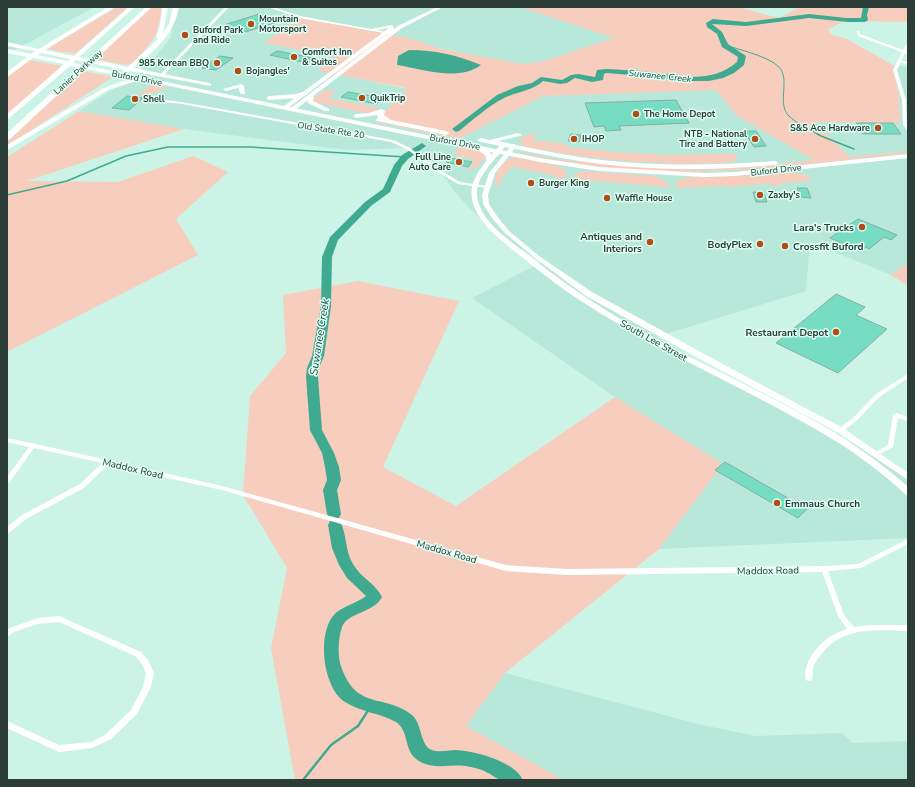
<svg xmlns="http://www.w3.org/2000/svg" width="915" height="787" font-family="'Nunito Sans',sans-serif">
	<rect width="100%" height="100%" fill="#cbf4e7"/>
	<path fill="#b8e8da" d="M7,7h88l-88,47z
		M175,7h345l95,31 -74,24 -19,2 -80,-15 -34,-11 -41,-7 -103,12 70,13 -15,15 89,18 -32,33 82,17 85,-43 173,-6 20,25 78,6 85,-24 -6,-32 15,2v196l-17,12 -81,-33 -4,49 -150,46 157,88 71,33 24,17v63l-249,11 63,-85 -107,-67 -143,-99 70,-36 -48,-29 -36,-37 -26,-34 -26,-14 -60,2 -162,-21 -105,-18 56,-36 19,-16 17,-22z
		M505,673l197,52 54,11 87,-3 9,10 56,-2v39h-344l-98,-54z"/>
	<path fill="#f7cebd" d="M117,7h11l-52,46 -16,-1 -12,-3 5,-4z
		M151,7h12l-7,28 -6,9 -17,19 -8,2 -30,-6z
		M520,7h218l41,11 21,-11h108v15l-64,-1 -16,9 4,5 13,3 48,27 6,32 1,26 -86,-1 36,35 58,-6v2c-111,13 -223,28 -335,10 -16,-2 -41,-4 -56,-11l36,7 63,6h149l49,-5 -78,-45 -20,-25 -173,6 -85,43 -83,-17 32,-34 -89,-17 16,-15 -70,-13 36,-26 108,21 34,11 80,15 19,-2 73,-24z
		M29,60l33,6 -55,50v-38z
		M83,71l30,6 -106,69v-4z
		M155,84l12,4 -18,7 -10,-1 10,-8z
		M325,90l11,1 -8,7 51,10 -2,3 -8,3 -54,-12 -2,-4z
		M79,111l105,18 -157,52 91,1 75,-26 35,16 -52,47 22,36 -191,97v-195z
		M539,132l2,1h-6l-2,7 34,4 -1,3 33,4 3,-2 3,2 9,1 50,3 67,-1 1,-2 5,5 -2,4 -8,2c-59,2 -119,-1 -177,-12 -9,-2 -23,-1 -29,-8l-1,-3c5,-5 12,-7 19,-8z
		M463,147l17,4 6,6 -11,12h-7l7,-9 -22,-6 5,-6z
		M514,157l45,9 8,6 -2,6h-10v-2l-41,-9 -3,1 -12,14 2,4 -6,-1c-2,-10 8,-25 19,-28z
		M583,171l72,5 12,6 2,6 -2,1 -1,-2 -91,-8 -3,1 5,-7z
		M790,172l16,3 8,8 -3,-2 -29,2 -1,2 -7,1 -3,-2 -38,2v3l-3,-3 -36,1 -1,2 -2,-2 -15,1 1,-7 10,-4 47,-1z
		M908,263v23l-17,-11z
		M358,281l101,20 -76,166 73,39 159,-109 108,67 -64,85 -154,124 -39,53 98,54h-269l-24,-132 16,-80 -44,-73 7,-99 36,-43 -3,-58z"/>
	<path fill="#40aa91" d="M409,50c25,0 48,5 72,15 -23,17 -58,4 -84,0l1,-9z"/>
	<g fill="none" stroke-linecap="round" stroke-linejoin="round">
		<path stroke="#40aa91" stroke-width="1" d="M725,45c15,5 43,11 54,22 12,13 -3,36 10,49 7,7 18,12 27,17"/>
		<path stroke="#40aa91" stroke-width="1.5" d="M814,132l7,4 33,13
			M7,195l60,-14 59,-25 42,-9h83l154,10"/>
		<path stroke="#40aa91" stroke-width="2.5" d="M303,780l28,-35 27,-19 13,-20"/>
		<path fill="#40aa91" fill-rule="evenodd" d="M863,7h6l-2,8 1,5 -3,2h-17l-39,-4 -63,8 -34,-2 10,8 6,12 18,12 -2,9 -10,8 -11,5 -14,3h-23l-42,-5 -38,-3 -2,1 -1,6 -11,2 -17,-4 -8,5 -7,1 -17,-3c-8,9 -27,11 -39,17 -16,8 -31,22 -45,33l-3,1 -4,-3 45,-34 21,-9 14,-3 9,-6 21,3 9,-5 7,-1 17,3 2,-7 9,-1c14,1 29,1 43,3 33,3 60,13 88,-10l1,-5 -16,-10 -5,-13 -10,-7 -1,-4 7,-4 33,3 63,-8 37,4h15z
			M422,143l4,3 -18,13 -6,7 -12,26 -19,14 -33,34 -6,17 -1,49 -7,50 -5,12 -1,9 4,53 12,23 5,14 2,13 -4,10 4,24 -2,4 -5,1 -5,-1 -2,-4 -4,-24 4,-10 -2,-13 -3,-14 -12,-23 -4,-53 1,-9 5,-12 9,-50 1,-49 8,-20 35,-35 18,-13 11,-24 8,-10z
			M335,520l5,1c7,13 5,30 13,43 7,13 22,19 29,33 -8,16 -34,15 -40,30 -4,12 -5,30 0,42 16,42 42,24 70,46 10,8 8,31 20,35 7,3 16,0 24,0 19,1 58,11 67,30 -7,0 -15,1 -22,0 -4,-1 -9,-5 -13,-7 -7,-4 -15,-6 -23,-7 -16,-2 -36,5 -50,-8 -11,-10 -6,-27 -19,-36 -16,-9 -36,-10 -51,-20 -22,-14 -28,-66 -12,-86 8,-10 23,-12 33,-20l-19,-18 -8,-13 -7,-17 -4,-23 2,-4z"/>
	</g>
	<path fill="#77ddc2" stroke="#87ada2" d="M259,14l18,8 -35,11 -18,-8z
		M277,51l37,7 -7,5 -37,-8z
		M220,56l13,2 -17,12 -14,-2z
		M348,92l35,6 -6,6 -36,-7z
		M127,96l16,2 -14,12 -17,-2z
		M676,100l13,23 -70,3 2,4 -15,1 -2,-5 -10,1 -9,-24z
		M856,123h37l8,11h-38z
		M744,131h12l10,15 -12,1z
		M571,134l10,1 -2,7 -11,-1z
		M450,158l22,4 -4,5 -22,-5z
		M797,188h10l4,10 -10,-1z
		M753,192l11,1 3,9h-11z
		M858,219l39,16 -6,5 -7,-3 -15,12 -3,-2 -5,5 -31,-14z
		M836,294l29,13 -9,8 31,14 -49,44 -62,-30z
		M725,462l82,47 -9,9 -83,-48z"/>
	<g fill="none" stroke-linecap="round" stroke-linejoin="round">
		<path fill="#fff" fill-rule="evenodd" d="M225,7h4l-66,69h-2v-2z
			M268,7h5l27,9 92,17 -2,1 -91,-16z
			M857,31h2l1,3 43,16 3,-6 2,-1v4l-2,4 2,1v2l-3,-1 -4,8 7,1v2l-7,-2 -4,8 9,30 1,25 1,1v4h-1l-4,-5 -1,-25 -9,-30 9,-18 -44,-16z
			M163,100l19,2 211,38 17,8 30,22 20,12 27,4 2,1 -2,1 -29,-4 -20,-12 -30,-22 -17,-8 -209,-38 -18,-2 -2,-1z
			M908,374v4c-9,6 -18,11 -27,18 -10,7 -30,36 -43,35l-1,-1 1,-1 15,-11 23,-24z
			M896,413l12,4v4l-10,-3 -5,29 -15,8h-4l-1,-1 1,-1 14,-8 5,-30z
			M7,438l24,5h2l3,1 186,42 284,79 61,4 259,-3 32,-2 50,-25v5l-47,24 -32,3v3l15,41 10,12 16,-2h38v6c-29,-1 -62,-5 -83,19 -4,4 -8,9 -11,15 -2,5 -1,10 -2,15l-3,1 -3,-1c-4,-14 8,-30 18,-39 7,-6 15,-9 23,-12l-9,-13 -15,-42v-2l-256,3 -61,-4 -284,-81 -114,-25 -24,23 -58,31 -17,14h-2v-6l15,-12 58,-31 22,-21 -68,-15 -25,35h-2v-6l22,-30 -22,-5z
			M59,616l82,36 7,8 6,13 -3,14 -14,27 -26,25 -19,9 -33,4 -52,-24v-7l52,24 32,-3 14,-7 26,-25 12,-23 3,-14 -4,-9 -7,-8 -76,-34 -21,2 -24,8 -7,5v-7l3,-2 28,-10z"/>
		<path fill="#fff" fill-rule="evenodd" d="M437,7h6l-41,21 -107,82h-4v-2l107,-82z
			M391,25l2,1 1,3 -106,79h-4v-2l105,-78 -16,3h-2v-2z
			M504,142l3,2c-12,17 -35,34 -29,57 5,21 28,37 44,49 32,26 66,50 102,71 65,38 135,68 201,106 29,17 58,37 83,60v8l-3,-1c-27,-25 -56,-46 -88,-64 -78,-45 -161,-80 -236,-129 -22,-14 -43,-31 -63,-47 -16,-13 -43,-33 -46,-55 -4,-22 17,-40 30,-56z
			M514,144l3,2 -22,27 -7,22 1,9 8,12 12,15 30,25 53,36 125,69 126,67 65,45v7l-71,-48 -126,-67 -125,-69 -51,-38 -30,-25 -13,-15 -9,-14 -1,-9 7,-22 23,-28z"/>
		<path fill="#fff" fill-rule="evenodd" d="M108,7h7l-70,43 29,6 55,-49h6l-56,50 10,2 57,-52h6l-57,53 33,7 30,-28 -2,-2 4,-12 2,-18h6l-5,26 6,-9 4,-17h6c-5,28 -25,44 -45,61l75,15 2,1v2l-81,-15 -4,2 -3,-2 1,-1 -33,-7 -3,3 452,92 59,9 105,6 31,-1 173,-18v4l-173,18 -31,1 -105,-6 -59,-9 -50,-10 4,8 -4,2h-3l-2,-7 -9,-6 -336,-69 -32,10 -101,60v-5l97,-57 28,-10 -47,-9 -75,70h-3v-6l72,-65 -9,-2 -63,54v-6l57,-50 -31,-6 -26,19v-5l20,-15 -20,-4v-4l24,5 4,-3 -28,-5v-4l32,7zM41,53l29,6 -3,2 -30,-6zM76,60l10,2 -4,3 -9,-2z
			M241,84l3,2 1,8h-4l-3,-6 -12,3 -3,-2z
			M306,91l2,1v2l-11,4 -28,2 -3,-2 3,-2 27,-2z
			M310,94h4l-1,7 16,8v2h-4l-17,-8 -1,-4z
			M382,109l3,2 -1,4 7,5 55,11 4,2 -4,2 -69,-14 -1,-1 2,-2 -1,-3 -21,3 -3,-2 3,-2 13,-1z
			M518,133l4,2 -2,1 -22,5c41,9 83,18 125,21 51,4 101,3 152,-1l4,2 -4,2c-58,5 -116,6 -174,-1 -40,-5 -80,-14 -120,-22l-4,-2 4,-2 9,2z"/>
	</g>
	<g fill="#b04c19" stroke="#dffff5" stroke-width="1.5">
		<circle cx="251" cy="24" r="4"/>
		<circle cx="185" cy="35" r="4"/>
		<circle cx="294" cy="57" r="4"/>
		<circle cx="217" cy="63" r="4"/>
		<circle cx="238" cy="71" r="4"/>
		<circle cx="362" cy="98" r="4"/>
		<circle cx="135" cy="99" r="4"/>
		<circle cx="636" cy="114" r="4"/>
		<circle cx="878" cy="128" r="4"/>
		<circle cx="574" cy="139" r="4"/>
		<circle cx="755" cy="139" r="4"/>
		<circle cx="459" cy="162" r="4"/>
		<circle cx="531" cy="183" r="4"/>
		<circle cx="760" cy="195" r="4"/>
		<circle cx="607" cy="198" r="4"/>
		<circle cx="862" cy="227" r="4"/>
		<circle cx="650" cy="242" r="4"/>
		<circle cx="760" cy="244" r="4"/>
		<circle cx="785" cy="246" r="4"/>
		<circle cx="836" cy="332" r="4"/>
		<circle cx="777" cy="503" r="4"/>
	</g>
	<g text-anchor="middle" stroke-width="3" stroke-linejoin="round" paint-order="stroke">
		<g font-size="9" font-weight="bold" fill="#2c3c37" stroke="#dffff5" text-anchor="start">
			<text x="259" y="22">Mountain<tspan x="259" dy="10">Motorsport</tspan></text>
			<text x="193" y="33">Buford Park<tspan x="193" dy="10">and Ride</tspan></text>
			<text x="302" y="55">Comfort Inn<tspan x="302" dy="10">&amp; Suites</tspan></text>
			<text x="209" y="66" text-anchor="end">985 Korean BBQ</text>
			<text x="246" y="74">Bojangles'</text>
			<text x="370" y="101">QuikTrip</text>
			<text x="143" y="102">Shell</text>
			<text x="644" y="117">The Home Depot</text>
			<text x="870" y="131" text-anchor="end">S&amp;S Ace Hardware</text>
			<text x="747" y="137" text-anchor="end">NTB - National<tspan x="747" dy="10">Tire and Battery</tspan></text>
			<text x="582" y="142">IHOP</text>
			<text x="451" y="160" text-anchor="end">Full Line<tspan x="451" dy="10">Auto Care</tspan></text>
			<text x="539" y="186">Burger King</text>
			<text x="768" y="198">Zaxby's</text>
			<text x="615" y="201">Waffle House</text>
		</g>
		<g font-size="9" fill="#2c3c37" stroke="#dffff5">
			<text transform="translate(78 72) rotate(-42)" y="3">Lanier Parkway</text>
			<text transform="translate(137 78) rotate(11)" y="3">Buford Drive</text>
			<text transform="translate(331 130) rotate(9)" y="3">Old State Rte 20</text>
			<text transform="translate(455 142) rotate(11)" y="3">Buford Drive</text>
			<text transform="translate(776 170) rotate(-6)" y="3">Buford Drive</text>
		</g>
		<g font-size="9" font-style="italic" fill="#19473c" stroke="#dffff5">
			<text transform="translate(660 76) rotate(6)" y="3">Suwanee Creek</text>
		</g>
		<g font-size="10" font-weight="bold" fill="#2c3c37" stroke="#dffff5" text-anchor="end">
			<text x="854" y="231">Lara's Trucks</text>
			<text x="642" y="240">Antiques and<tspan x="642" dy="12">Interiors</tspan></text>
			<text x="752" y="248">BodyPlex</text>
			<text x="793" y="250" text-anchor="start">Crossfit Buford</text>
			<text x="828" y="336">Restaurant Depot</text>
			<text x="785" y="507" text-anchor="start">Emmaus Church</text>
		</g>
		<g font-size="10" fill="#2c3c37" stroke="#dffff5">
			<text transform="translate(654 340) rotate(29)" y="4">South Lee Street</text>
			<text transform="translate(133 468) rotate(13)" y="4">Maddox Road</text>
			<text transform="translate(447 551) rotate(16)" y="4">Maddox Road</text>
			<text transform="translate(768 570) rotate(-1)" y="4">Maddox Road</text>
		</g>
		<g font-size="11" font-style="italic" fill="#19473c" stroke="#dffff5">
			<text transform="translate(319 337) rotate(-81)" y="4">Suwanee Creek</text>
		</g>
	</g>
	<rect width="915" height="787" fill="none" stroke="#2c3c37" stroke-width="16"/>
</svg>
